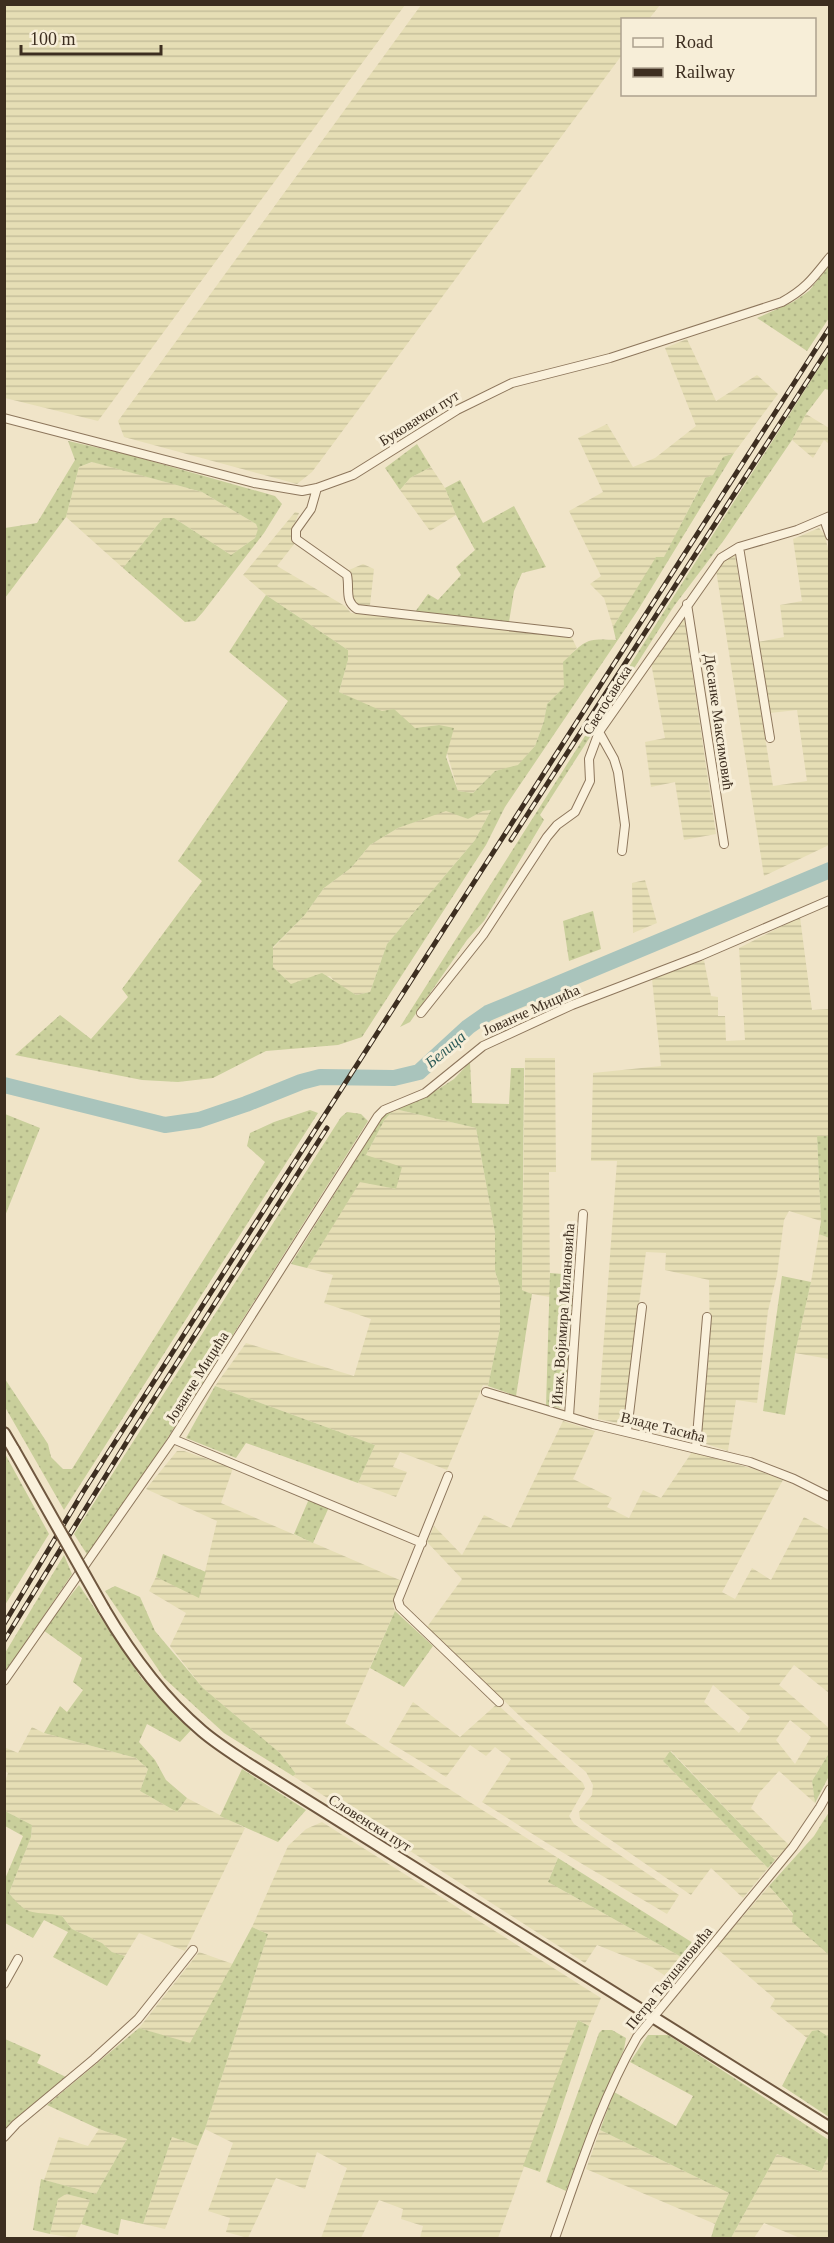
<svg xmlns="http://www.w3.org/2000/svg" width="834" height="2243" font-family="Georgia,serif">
	<defs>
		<pattern id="farmland-rules" width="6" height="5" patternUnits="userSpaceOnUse" patternTransform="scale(1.5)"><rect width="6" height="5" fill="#e6deb5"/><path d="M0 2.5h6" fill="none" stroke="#c6bf9b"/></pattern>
		<pattern id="grass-dots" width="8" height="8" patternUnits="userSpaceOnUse" patternTransform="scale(1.5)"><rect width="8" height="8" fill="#c9cf9b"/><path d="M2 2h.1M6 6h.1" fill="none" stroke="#aeb285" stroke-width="1.8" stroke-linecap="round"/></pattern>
	</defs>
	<rect width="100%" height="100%" fill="#f0e4c8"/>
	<path fill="url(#farmland-rules)" fill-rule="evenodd" d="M5,4l400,1 -307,416 -93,-23z
		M421,5h239l-11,14 -27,1v35l-310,417 -15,12 -173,-47 -6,-16z
		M687,339l29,62 41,-26 21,19 -44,59 -11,4 -10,18 -9,4 -40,79h-8l-43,69 -9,-29 -14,-14 11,-8 -32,-65 34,-19 -25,-54 29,-14 26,43 22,-9 41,-32 -31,-78z
		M806,414l23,14v16l-5,-4 -11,18 -21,-18z
		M93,462l109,30 54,32 3,5 -4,9 -24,17 -57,-37h-11l-40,50 -57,-51 13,-50z
		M431,467l14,21 11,27 -26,16 -30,-41 10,-12z
		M295,512l4,1 -8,19v6l4,5 -18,23 68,40 6,7 221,25 5,10 -13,14v25l-17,17 -3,17 -9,25 -17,20 -23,5 -22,22 -15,-2 -19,-66 -24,3 -76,-36 9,-32v-10l-82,-55 -23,-20z
		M819,528l6,7 4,19v291l-65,31 -48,-306 10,-11 9,-4 38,231 34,-5 -10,-71 -27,3 -12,-71 26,-5 -4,-32 22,-4 -9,-62z
		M363,564l11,5 -4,36h-12l-5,-2 -1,-24 -3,-9z
		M684,616l32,218 -32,6 -9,-58 -24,5 -6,-45 20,-4 -14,-75z
		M446,810l22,9 15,-8 8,-1 -16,30 -88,104 -17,48 -14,3 -20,-12 -6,-7 -39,8 -18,-17v-19l31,-32 20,-28 27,-20 19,-23 28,-17z
		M645,880l12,43 -24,10 -1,-50z
		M800,917l12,93 17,-1v127h-12l4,85 -32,-10 -5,9 -7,55 -9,36 -11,92 -21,-3 -8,51 -22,-7 -4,-8v-12l8,-82 -1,-62 -44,-10 1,-17 -20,-1 -23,170 -5,1 -20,-4 19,-258h-26l2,-88 68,-7 -9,-87 52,-19 7,36 7,1v19h7l1,25 19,-1 -6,-92z
		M525,1058h30l1,114h-7l1,125 -18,-3 -10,-4z
		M395,1109l81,19 19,105v38l5,16v41l-12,58 -5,-1 -36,85 -47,-18 -7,15 14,5 -11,25 -38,-14 17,-38 -160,-59 31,-43 108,33 17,-57 -47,-16 9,-28 -26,-7 53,-87 36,8 -30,-34 19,-36z
		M819,1234l10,4v121l-34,-6 16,-71z
		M563,1421l32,10 -22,48 39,19 -5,9 22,11 14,-28 18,8 31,-46 62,17 29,11 -61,112 13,7 17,-31 19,12 33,-63 25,13v163l-35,-28 -15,20 50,43v25l-17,28 3,22 -36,-32 -20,22 -8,15 38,37 -14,15 -104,-109 -8,10 105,107 -25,30 -32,-30 -20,27 -111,-76 -1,-7 13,-17 1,-10 -7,-13 -62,-52 -97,-93 35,-48 -35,-37 7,-16 28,29 22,-40 27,13zM713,1685l37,32 -11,16 -35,-31zM790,1720l21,17 -16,27 -19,-24z
		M177,1451h7l49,17 -12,35 181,78 -9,24 2,6 -50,112 213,135 -10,24 144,81 -16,20 -24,-16 -55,-22 -12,18 -292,-187 3,-2 -16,-21 -77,-65 -33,-42 16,-33 -37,-22 7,-14 43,20 18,-76 -71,-32z
		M413,1702l47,35 37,-33 86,79 2,5 -16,28 5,8 105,71 -12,19 -117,-69 -68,-43 29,-43 -16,-12 -9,9 -16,-11 -24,32 -57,-35z
		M32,1727l12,6 92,25 12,11 -8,22 37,21 10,-14 58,30 -60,123 -46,-18 -14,23 -13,-4 -10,-9 -30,-14 -10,-13 -28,-2 -15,-8 -10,-13 22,-56 1,-12 -27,-14v-29l3,-9 -3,-2 -1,-24 14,6z
		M322,1822l279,176 -12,28 -11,-6 -80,218h-78l3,-12 -22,-7 2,-10 -24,-9 -18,38h-40l26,-70 -30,-16 -12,37 -29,-11 -28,60 -22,-6 4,-14 -22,-7 25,-68 -28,-14 63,-195 -16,-7 36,-81 18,-17z
		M769,1886l45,54 15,13v84l-11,-7 -6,2 -5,6 -37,-30 5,-9 -59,-51z
		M199,1952l34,12 -43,80 -51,-16z
		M99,2129l28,10 -31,55 -52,-14 15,-43 29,9z
		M600,2130l129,63 -14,31 -129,-55z
		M172,2137l26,9 -33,83 -22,-5z
		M777,2154l44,18 8,-18v84h-29l-36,-15 -10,15h-23z
		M65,2194l26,6 -16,38 -25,-4 8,-35z"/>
	<path fill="url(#grass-dots)" fill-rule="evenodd" d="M829,265v53l-22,33 -50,-33 36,-16 16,-11z
		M829,352v38l-4,-1 -19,25 -14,26 -68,100 -50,66 -134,209 4,5 -60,101 -17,19 -57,82 -10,5z
		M68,441l58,13 149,42 7,8 -18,29 -61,79 -8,9 -10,1 -62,-54 40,-50h11l57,37 24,-17 3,-9 -2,-5 -54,-32 -110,-30 -13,5 -13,50 -61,81v-70l32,-5 38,-63z
		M417,444l14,23 -21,11 -10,12 -15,-22z
		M734,453l-96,157 -133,197 -19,38 -124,192 -24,8 -72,6 -53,27 -35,4 -36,-2 -127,-25 45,-40 31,24 37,-42 -6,-8 80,-108 -24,-20 110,-160 -59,-49 37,-57 82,55v10l-9,32 43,19 12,-2 21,19 24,-3 15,3 -8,29 12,34 15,2 22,-22 23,-6 17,-19 9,-25 3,-17 17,-17 -1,-25c23,-22 22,-24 53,-22l-3,-13 43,-70h8l41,-79 8,-3 10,-18zM491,810l-16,30 -88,104 -17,48 -14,3 -34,-22 -31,11 -18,-17v-20l31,-31 20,-28 27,-20 19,-23 28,-17 48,-17 22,8 15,-8z
		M460,480l23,43 31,-17 32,61 -24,6 -8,18 -5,31 -94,-10 13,-18 10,6 23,-25 -5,-8 19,-17 -19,-35 -11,-27z
		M593,911l8,38 -32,12 -6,-40z
		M470,1062l2,41 37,1 2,-36h13l-2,222 10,4 -16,102 -28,-10 12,-58v-41l-5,-16v-38l-19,-105 -81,-19 -10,10 -19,36 36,12 -6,22 -36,-7 -53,86 -16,-4 94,-151 52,-23 17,-11z
		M310,1110l8,3 -254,397 -59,-103v-28l43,65 3,13 12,12h9l193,-307 -18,-16 3,-13 24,-11z
		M347,1112l14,2 7,7 -206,326 -74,109 -14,-22 267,-417z
		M5,1114l35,14 -35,88z
		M817,1136h12v102l-10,-4 2,-13z
		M550,1273l25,2 -7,125 -6,8 -16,-2z
		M782,1276l29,6 -16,71 -10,62 -22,-4z
		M215,1386l160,59 -17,38 -112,-40 -10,15 -50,-20z
		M4,1452l45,82 -44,71h-1z
		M309,1499l20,8 -16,36 -19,-9z
		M163,1554l43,18 -7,26 -43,-21z
		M64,1555l8,19 -67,99v-20z
		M79,1585l63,94 50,50 -12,13 -33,-18 -8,18 16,18 11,20 21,18 -10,14 -37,-21 8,-22 -12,-11 -92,-25 16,-27 7,6 16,-22 -10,-8 9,-24 -39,-28z
		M115,1586l25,11 15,34 48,57 77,65 16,21 -3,2 -69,-43 -60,-55 -59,-87z
		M395,1611l38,35 -29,41 -34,-19z
		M670,1751l105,109 -7,8 -105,-107z
		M829,1753v23l-14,27 -3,-22z
		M242,1769l64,41 -28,32 -58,-26z
		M5,1811l27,14 -1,12 -22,56c20,26 25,17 53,23l10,13 30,14 10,9 13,4 -18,30 -54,-29 15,-25 -24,-12 -11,18 -28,-15v-44l18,-43 -18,-10z
		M829,1812l1,141 -2,1 -36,-32 1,-8 -24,-28 45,-50z
		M558,1858l143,90 -9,15 -144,-81z
		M252,1927l16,7 -63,195 -7,17 -26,-9 -29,87 -22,-5 -3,16 -37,-11 9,-24 -24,-6 -8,5 -8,35 -17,-4 8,-51 55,15 31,-55 -28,-10 -52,-24 92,-77 51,15z
		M578,2020l11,6 -49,146 -17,-6z
		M602,2030h10l14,8 -2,11 -58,142 -20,-9 53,-149z
		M818,2030l11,7v80l-47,-31 25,-48 5,-7z
		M648,2035h20l161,105v14l-8,18 -44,-18 -46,84h-20l4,-14 14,-31 -129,-63 14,-38 62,34 17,-30 -63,-34z
		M5,2039l36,16 -4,8 29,14 -61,53z"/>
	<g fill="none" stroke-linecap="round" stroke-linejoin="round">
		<path stroke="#a9c4bc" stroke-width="16" d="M4,1085l161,40 34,-5 47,-16 55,-22 19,-5 74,1 25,-6 49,-45 20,-14 342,-143"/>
		<defs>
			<path id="street" d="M4,418l250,65 48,8 15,-3 36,-13 104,-65 55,-27 98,-25 172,-56c24,-13 32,-25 48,-45
				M317,488l-6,21 -15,21v9l51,36c3,14 -3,26 10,34l212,24
				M824,519l6,17
				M739,547l31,191
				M687,604l37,240
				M599,732l15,27 4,13 7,53 -3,26
				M421,1013l62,-78 64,-98 10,-12 18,-13 15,-31 -1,-22 10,-27 122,-174 18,-11 58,-17 33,-14
				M486,1392l107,32 157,38 44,17 36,18
				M569,1416l14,-202
				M627,1431l15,-124
				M173,1439l249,104
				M696,1448l11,-131
				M448,1476l-50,124 2,7 99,95
				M4,1681l169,-242 205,-323 6,-6 41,-17 58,-47 89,-41 128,-49 130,-56
				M4,1984l14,-25
				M4,2137l12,-13 78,-65 44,-40 55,-69
				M555,2238c24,-68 46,-138 82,-201l156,-190 27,-40 10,-18"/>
			<path id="secondary" d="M4,1433l10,17
				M104,1609c27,46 58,88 98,122 14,12 30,22 45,32l583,365"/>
		</defs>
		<use href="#street" stroke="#8d765c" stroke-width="10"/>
		<use href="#secondary" stroke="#6f573f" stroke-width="14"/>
		<use href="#street" stroke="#faf1dc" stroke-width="8"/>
		<use href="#secondary" stroke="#faf1dc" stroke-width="10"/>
		<defs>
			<path id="rail" d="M511,840l319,-494
				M4,1624l79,-132 747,-1165
				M4,1641l127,-206 196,-307"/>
		</defs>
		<use href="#rail" stroke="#3d2e20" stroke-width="5"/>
		<use href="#rail" stroke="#f7eed8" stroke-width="3" stroke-dasharray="9" stroke-linecap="butt"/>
		<defs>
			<path id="secondary-bridge" d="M14,1450l90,159"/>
		</defs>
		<use href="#secondary-bridge" stroke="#6f573f" stroke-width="14" stroke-linecap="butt"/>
		<use href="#secondary-bridge" stroke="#faf1dc" stroke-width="10"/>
	</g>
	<g text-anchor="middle" stroke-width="6" stroke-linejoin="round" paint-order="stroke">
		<g font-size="15" fill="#3d2e20" stroke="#f7eed8">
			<text transform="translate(419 418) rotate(-32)" y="5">Буковачки пут</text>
			<text transform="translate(607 700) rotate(-58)" y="5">Светосавска</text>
			<text transform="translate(719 722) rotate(82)" y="5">Десанке Максимовић</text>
			<text transform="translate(531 1010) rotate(-24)" y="5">Јованче Мицића</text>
			<text transform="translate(563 1314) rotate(-86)" y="5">Инж. Војимира Милановића</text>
			<text transform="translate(197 1377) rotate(-58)" y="5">Јованче Мицића</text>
			<text transform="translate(663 1427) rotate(14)" y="5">Владе Тасића</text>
			<text transform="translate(370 1823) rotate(32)" y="5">Словенски пут</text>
			<text transform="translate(669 1978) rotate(-51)" y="5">Петра Таушановића</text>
		</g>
		<g font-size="16" font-style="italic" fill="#2f5d5a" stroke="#f7eed8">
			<text transform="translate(445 1049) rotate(-40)" y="6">Белица</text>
		</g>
	</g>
	<rect width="834" height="2243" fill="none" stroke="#3d2e20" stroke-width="12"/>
	<rect x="621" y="18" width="195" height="78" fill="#f7eed8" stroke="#ada18e" stroke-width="1.5"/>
	<rect x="633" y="38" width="30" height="9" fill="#faf1dc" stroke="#ada18e" stroke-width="1.5"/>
	<text x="675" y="48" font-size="18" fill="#3d2e20">Road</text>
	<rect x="633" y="68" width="30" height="9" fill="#3d2e20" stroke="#ada18e" stroke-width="1.5"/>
	<text x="675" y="78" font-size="18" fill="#3d2e20">Railway</text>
	<path d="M21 45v9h140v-9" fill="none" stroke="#3d2e20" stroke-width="3"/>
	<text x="30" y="45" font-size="18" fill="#3d2e20" stroke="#f7eed8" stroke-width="4.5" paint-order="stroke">100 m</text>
</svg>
